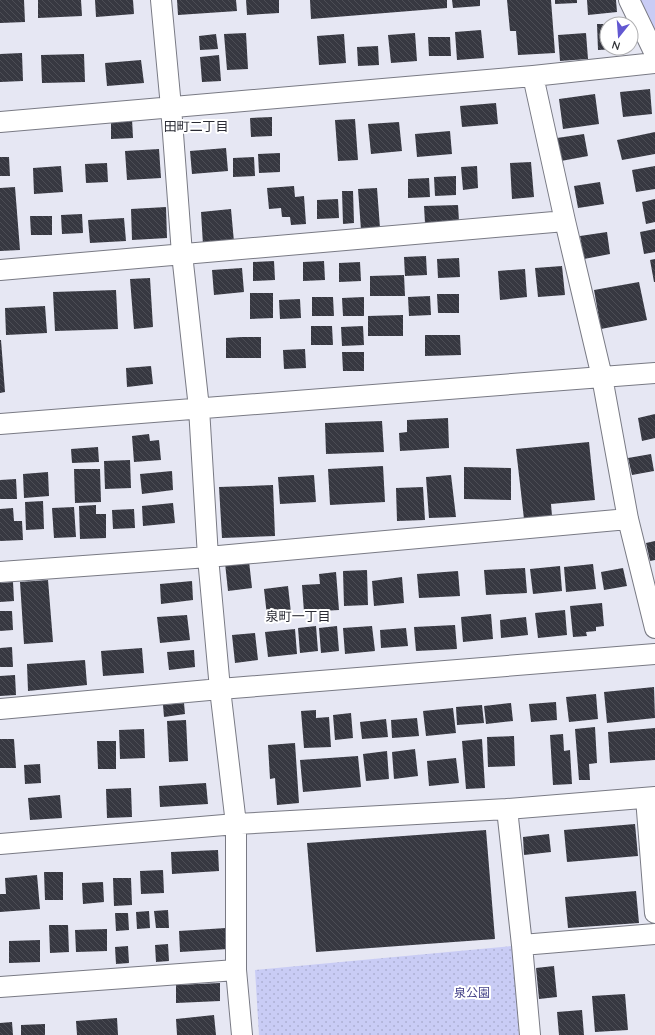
<svg xmlns="http://www.w3.org/2000/svg" width="655" height="1035" font-family="Quicksand,'Noto Sans JP',sans-serif">
	<defs>
		<pattern id="park-dots" width="8" height="8" patternUnits="userSpaceOnUse"><rect width="8" height="8" fill="#c9ccf5"/><path d="M2 2h.1M6 6h.1" fill="none" stroke="#adb0d3" stroke-width="1.8" stroke-linecap="round"/></pattern>
		<pattern id="building-back-hatch" width="6" height="6" patternUnits="userSpaceOnUse"><rect width="6" height="6" fill="#373841"/><path d="M-1 5l2 2M0 0l6 6M5-1l2 2" fill="none" stroke="#4c4d55"/></pattern>
	</defs>
	<rect width="100%" height="100%" fill="#e6e7f3"/>
	<path fill="#c9ccf5" d="M629,0h26v54z"/>
	<path fill="url(#park-dots)" d="M512,946l7,89h-260l-4,-65z"/>
	<path fill="url(#building-back-hatch)" d="M0,0h24l1,22 -25,1z
		M38,0h43l1,16 -44,2z
		M95,0h38l1,14 -38,3z
		M177,0h59l1,11 -59,4z
		M246,0h33v13l-32,2z
		M310,0h137v8l-136,11z
		M452,0h28v6l-27,2z
		M507,0h44l4,53 -37,2 -2,-24h-6z
		M555,0h22v3l-22,1z
		M587,0h29l1,12 -29,3z
		M597,24h10v24h11v1l-20,1z
		M481,30l3,28 -27,2 -2,-28z
		M246,33l2,36 -21,1 -3,-36z
		M415,33l2,28 -26,2 -3,-28z
		M586,33l2,26 -28,2 -2,-26z
		M216,34l2,15 -18,1 -1,-14z
		M344,34l2,29 -27,2 -2,-29z
		M428,37h22l1,19h-22z
		M378,46l1,19 -21,1 -1,-19z
		M22,53l1,28 -23,1v-28z
		M84,54l1,28 -43,1 -1,-28z
		M219,55l2,26 -19,1 -2,-25z
		M141,60l3,23 -37,3 -2,-23z
		M650,89l2,25 -29,3 -3,-25z
		M595,94l4,30 -36,5 -4,-30z
		M496,103l2,21 -36,3 -2,-21z
		M272,117v19l-21,1 -1,-19z
		M132,119l1,19 -22,1v-19z
		M355,119l3,41 -20,1 -3,-41z
		M399,122l3,29 -31,3 -3,-30z
		M450,131l2,23 -35,3 -2,-23z
		M655,132v22l-33,6 -5,-20z
		M584,134l4,22 -27,5 -4,-23z
		M226,148l2,23 -36,3 -2,-23z
		M159,149l2,29 -34,2 -2,-29z
		M280,153v19l-21,1 -1,-19z
		M0,157h9l1,19h-10z
		M254,157l1,19 -22,1v-19z
		M531,162l3,35 -22,2 -2,-36z
		M107,163l1,19 -22,1 -1,-19z
		M61,166l2,26 -29,2 -1,-26z
		M477,166l1,22 -15,2 -2,-23z
		M655,166v23l-19,3 -4,-22z
		M456,176v19l-21,1 -1,-19z
		M429,178l1,19 -22,1v-19z
		M600,182l4,22 -26,4 -4,-22z
		M294,186l1,11 9,-1 2,28 -15,1 -1,-8h-8l-1,-9 -12,1 -2,-21z
		M15,187l5,63 -20,1v-63z
		M377,188l3,40 -19,2 -3,-41z
		M342,191h11l1,32 -11,1z
		M338,199l1,19 -22,1v-19z
		M655,199v23l-9,2 -4,-22z
		M458,205l1,16 -34,2 -1,-17z
		M166,207l1,31 -35,2 -1,-31z
		M231,209l3,33 -31,3 -2,-33z
		M82,214l1,19 -21,1 -1,-19z
		M30,216h22v19h-21z
		M124,218l2,23 -36,2 -2,-23z
		M655,229v23l-11,2 -4,-22z
		M607,232l3,22 -26,5 -4,-23z
		M426,256l1,19 -22,1 -1,-19z
		M459,258l1,19 -22,1 -1,-19z
		M655,259v23h-1l-4,-22z
		M274,261l1,19 -22,1v-19z
		M324,261l1,19 -22,1v-19z
		M360,262l1,19 -22,1v-19z
		M562,266l3,29 -27,2 -3,-29z
		M242,268l2,24 -30,3 -2,-25z
		M525,269l2,28 -27,3 -2,-29z
		M404,275l1,21h-35v-20z
		M150,278l3,49 -19,2 -4,-50z
		M639,282l8,38 -46,9 -7,-39z
		M116,290l2,39 -63,2 -2,-39z
		M250,293h23v25l-23,1z
		M437,294h22v19h-21z
		M430,296l1,19 -22,1 -1,-19z
		M312,297h21l1,19h-22z
		M364,297v19h-21l-1,-18z
		M300,299l1,19 -21,1 -1,-19z
		M45,306l2,27 -41,2 -1,-27z
		M403,315v21h-35v-20z
		M311,326h21l1,19h-22z
		M363,326l1,19 -22,1 -1,-19z
		M425,335h35l1,20 -36,1z
		M242,337h19v21h-35v-20z
		M0,340h1l4,52 -5,1z
		M305,349l1,19 -22,1 -1,-19z
		M342,352h22v19h-21z
		M151,366l2,18 -26,3 -1,-19z
		M655,414v24l-13,3 -4,-23z
		M448,418l1,30 -49,3 -1,-18 8,-1v-12z
		M382,421l2,31 -58,2 -1,-31z
		M149,434l1,7 9,-1 2,20 -27,2 -2,-26z
		M589,442l6,58 -44,4 1,12 -28,3 -8,-70z
		M98,447l1,15 -27,1 -1,-14z
		M651,454l3,17 -22,4 -4,-17z
		M130,460l1,28 -26,1 -1,-28z
		M383,466l2,36 -55,3 -2,-36z
		M464,467l47,1v32l-47,-1z
		M74,469h26l1,33 -26,1z
		M172,471l1,19 -31,4 -2,-20z
		M48,472l1,24 -25,2 -1,-24z
		M314,475l2,27 -36,2 -2,-27z
		M451,475l5,42 -27,1 -3,-41z
		M16,479l1,20h-17v-19z
		M273,485l2,51 -53,2 -3,-51z
		M423,487l2,33 -28,1 -1,-33z
		M43,501l1,28 -18,1 -1,-28z
		M173,503l2,20 -32,3 -1,-20z
		M96,505v9h10v24l-26,1 -1,-33z
		M74,507l2,30 -22,1 -2,-30z
		M13,508l1,13h8l1,19 -23,1v-32z
		M134,509l1,19 -22,1 -1,-19z
		M655,541v19l-5,1 -4,-18z
		M249,561l3,27 -24,3 -3,-28z
		M593,564l3,25 -30,3 -2,-25z
		M560,566l2,25 -29,3 -3,-25z
		M525,568l2,25 -41,2 -2,-25z
		M623,568l4,18 -23,4 -3,-18z
		M367,570l1,35 -24,1 -1,-35z
		M458,571l2,25 -41,2 -2,-24z
		M336,572l3,38 -35,2 -2,-27 18,-1 -1,-10z
		M402,577l2,26 -30,3 -2,-25z
		M48,580l5,62 -29,2 -4,-62z
		M192,581l1,19 -32,4 -1,-20z
		M13,582l1,19 -14,1v-19z
		M288,586l3,27 -24,3 -3,-27z
		M602,603l2,23 -8,1v4l-10,1 1,4 -14,1 -3,-31z
		M565,610l2,25 -29,3 -3,-25z
		M0,611h12l1,19 -13,1z
		M491,614l2,25 -30,3 -2,-25z
		M187,615l3,25 -30,3 -3,-26z
		M526,617l2,18 -27,3 -1,-18z
		M455,625l2,24 -41,2 -2,-24z
		M316,626l2,25 -18,2 -2,-25z
		M337,626l2,25 -18,2 -2,-25z
		M372,626l3,25 -30,3 -2,-26z
		M406,628l2,18 -27,2 -1,-18z
		M295,629l2,25 -29,3 -3,-25z
		M255,633l3,27 -23,3 -3,-28z
		M12,647l1,20h-13v-19z
		M142,648l2,25 -41,3 -2,-25z
		M194,650l1,17 -26,3 -2,-18z
		M85,660l2,25 -59,6 -1,-27z
		M15,675l1,20 -16,1v-20z
		M654,687l1,31 -48,5 -3,-31z
		M596,694l2,25 -29,3 -3,-25z
		M556,702l1,18 -26,2 -2,-18z
		M184,703l1,11 -21,3 -1,-12z
		M511,703l2,18 -27,3 -2,-18z
		M482,705l2,18 -27,2 -1,-18z
		M453,708l3,25 -30,3 -3,-25z
		M316,710v8l13,-1 2,30 -27,1 -3,-37z
		M351,713l2,25 -18,2 -2,-25z
		M417,718l2,18 -27,2 -1,-18z
		M386,719l2,18 -26,2 -2,-17z
		M186,720l2,41 -19,1 -2,-41z
		M595,727l2,36 -8,1 1,16h-11l-4,-51z
		M655,728v32l-45,3 -2,-31z
		M144,729l1,29 -25,1 -1,-29z
		M563,734l1,17 6,-1 2,34 -19,1 -3,-50z
		M514,736l1,30 -27,1 -1,-30z
		M0,739h14l2,29h-16z
		M482,739l3,49 -19,1 -4,-48z
		M97,741h19v28h-18z
		M295,743l4,60 -22,2 -2,-27 -5,1 -2,-34z
		M415,749l3,27 -24,3 -2,-27z
		M387,751l2,28 -23,2 -3,-27z
		M358,756l3,31 -58,5 -3,-32z
		M456,758l3,25 -30,3 -2,-25z
		M40,764l1,19 -16,1 -1,-19z
		M206,783l2,21 -48,3 -1,-21z
		M131,788l1,29 -25,1 -1,-29z
		M60,795l2,23 -32,2 -2,-22z
		M635,824l3,32 -71,6 -3,-32z
		M486,830l9,109 -179,13 -9,-109z
		M549,834l2,18 -27,3 -1,-18z
		M218,850l1,21 -47,3 -1,-22z
		M163,870l1,23 -23,1 -1,-23z
		M44,872h19v28h-18z
		M37,875l3,34 -40,3v-18h6l-1,-16z
		M113,878h18l1,27 -18,1z
		M103,882l1,20 -21,2 -1,-21z
		M636,891l3,32 -71,5 -3,-31z
		M168,910l1,18h-13l-2,-17z
		M149,911l1,17 -13,1 -1,-17z
		M115,913h13l1,17 -13,1z
		M49,925h19l1,27 -19,1z
		M226,928l2,21 -48,3 -1,-21z
		M107,929v22l-31,1 -1,-22z
		M40,940v22l-31,1v-22z
		M168,944l1,17 -13,1 -1,-17z
		M128,946l1,17 -13,1 -1,-17z
		M554,966l3,31 -18,2 -3,-31z
		M220,983v18l-44,2v-18z
		M625,994l3,36 -33,2 -3,-36z
		M582,1010l2,25h-25l-2,-23z
		M214,1015l2,20h-39l-1,-16z
		M117,1018l1,17h-41l-1,-14z
		M12,1022l1,13h-13v-12z
		M45,1024v11h-24v-10z"/>
	<g fill="none" stroke-linecap="round" stroke-linejoin="round">
		<defs>
			<path id="minor" d="M161,0l10,107 11,147 17,154 9,149 12,132 16,135v146l6,65
				M629,0l26,54
				M533,76l32,145 37,156 26,142 27,109
				M0,122l533,-46 122,-13
				M0,270l565,-49
				M0,424l602,-47 53,-4
				M0,572l208,-15 420,-38
				M0,709l220,-20 435,-35
				M646,798l9,115
				M507,809l15,136 8,90
				M0,844l236,-20 271,-15 148,-12
				M522,945l133,-11
				M0,987l236,-17"/>
		</defs>
		<use href="#minor" stroke="#797a84" stroke-width="22"/>
		<use href="#minor" stroke="#fff" stroke-width="20"/>
	</g>
	<g text-anchor="middle" stroke-width="4" stroke-linejoin="round" paint-order="stroke">
		<g font-size="12" fill="#46448a" stroke="#fff">
			<text x="472" y="997">泉公園</text>
		</g>
		<g font-size="13" fill="#2a2b34" stroke="#fff">
			<text x="196" y="131">田町二丁目</text>
			<text x="298" y="621">泉町一丁目</text>
		</g>
	</g>
	<g transform="translate(619 36) rotate(197)"><circle r="19" fill="#ffffff" stroke="#afafb1"/>
	<path d="M0-3L7 15L0 10L-7 15Z" fill="#6258d1"/>
	<text y="-6" font-size="11" font-weight="bold" text-anchor="middle" fill="#36373b">N</text>
	</g>
</svg>
